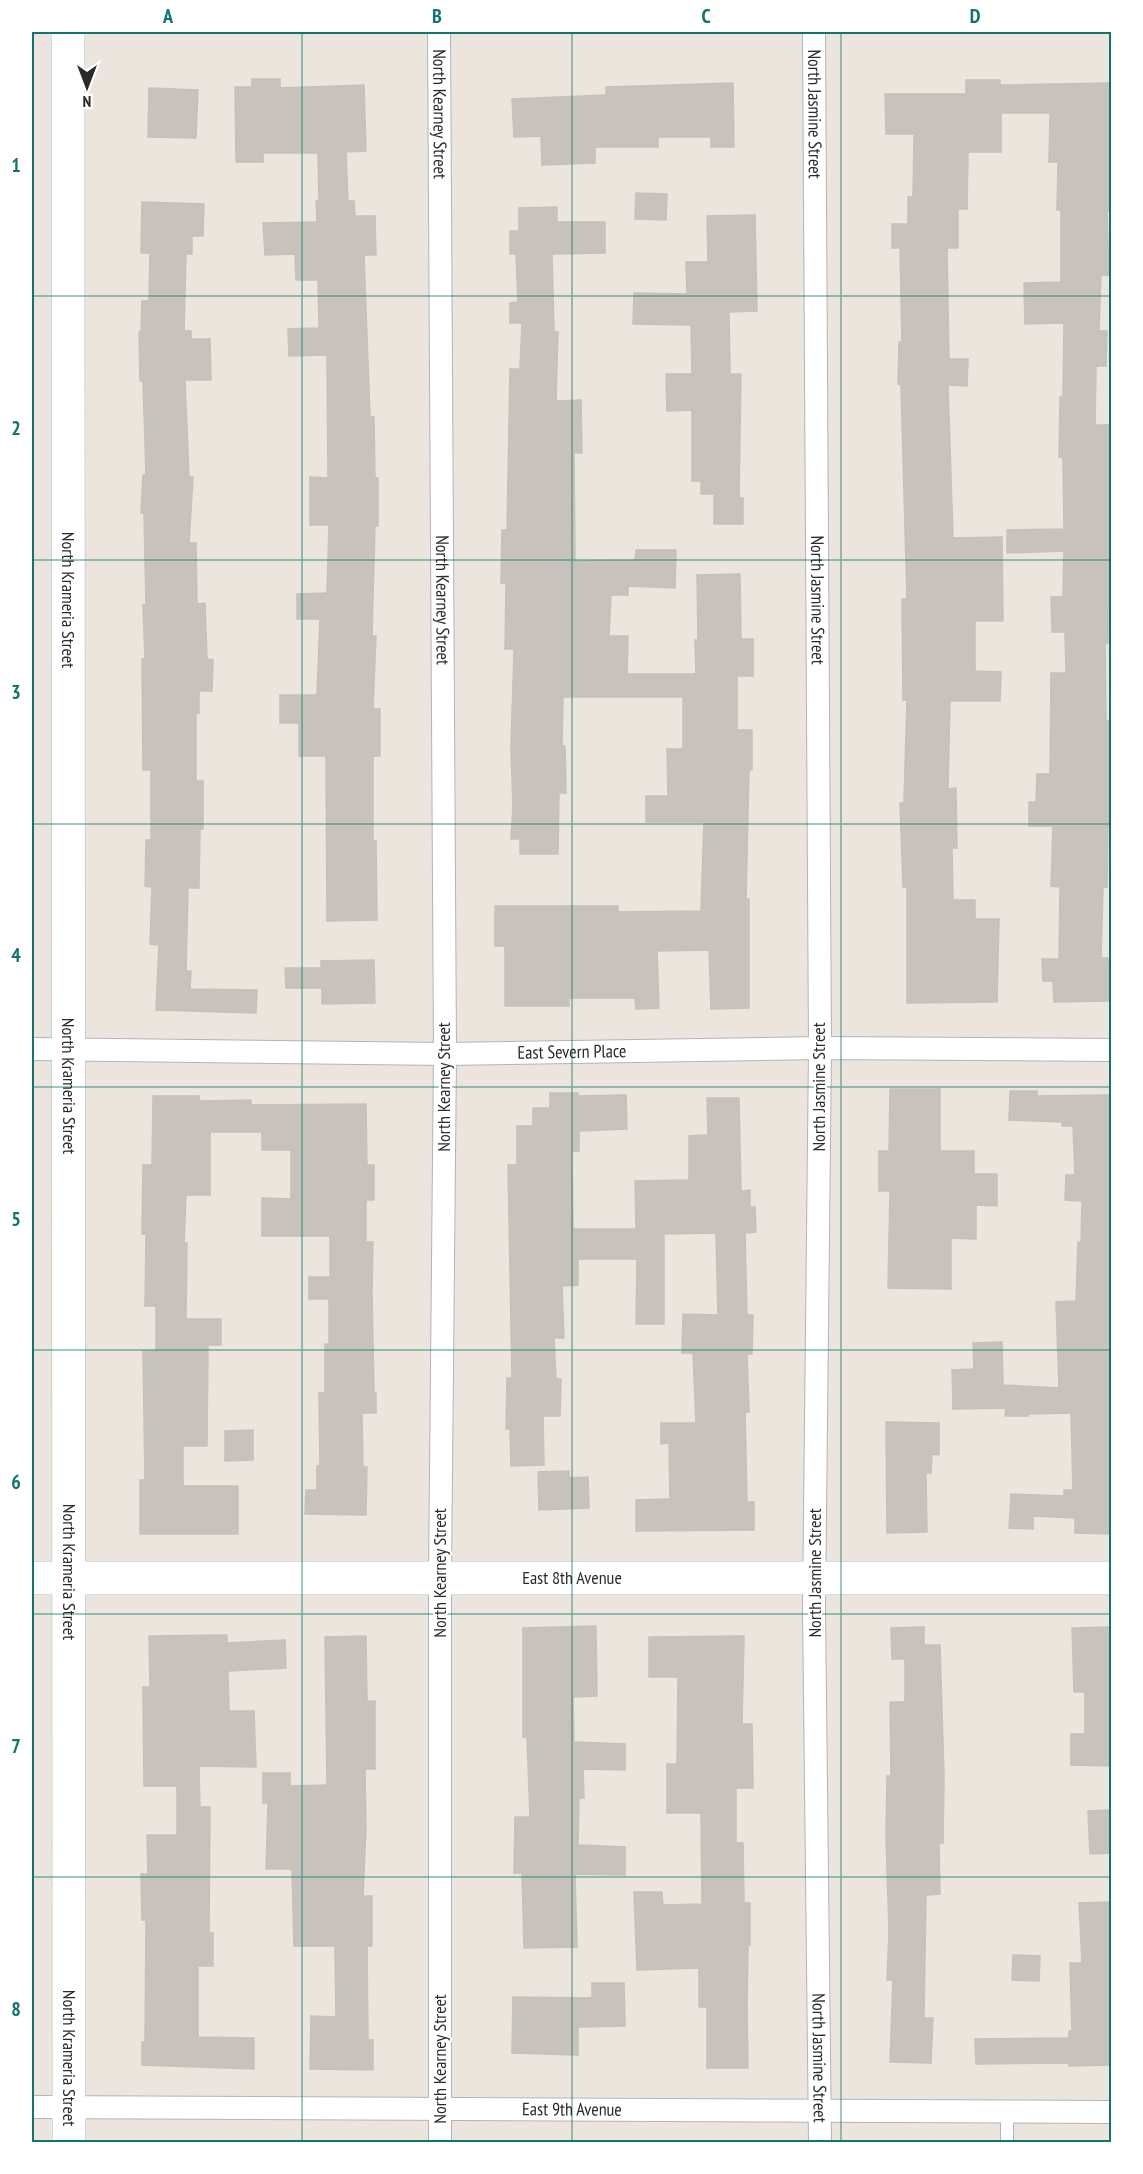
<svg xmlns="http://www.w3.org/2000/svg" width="1143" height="2174" font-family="'PT Sans Narrow',sans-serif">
	<rect width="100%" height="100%" fill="#ebe5dd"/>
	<path fill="#c7c3bc" stroke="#c6c1b7" stroke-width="1.5" d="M252,79h28v9l84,-3 2,66 -20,1 2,49h6l1,15h20l1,39h-12l6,162h4l1,61h3v48h-3l-3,110h4l-3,73h7v47h-7v85h3l1,79 -50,1 -1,-165h-27v-33h-19v-28h37l3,-76h-23v-25l30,-1 2,-68h-19v-48l18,1 -1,-123 -38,1 -1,-27 31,-1 -1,-48h-22l-1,-26 -30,1 -2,-32 54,-1 -1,-21h3l-1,-48h-55v9h-27l-1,-75h17z
		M966,80h34v5l112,-2v128h-5l2,64h-8l-2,56h8l-1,35h-10l-1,59h14l-1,218h-3l1,78h3l1,105h-2l-1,61h-4l-2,71h7l1,43 -55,1 -1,-21h-10l-1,-22h17l1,-72 -9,-1 2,-60h-24v-24h7l1,-28h13l1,-101h15l-1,-41h-13l-1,-35h12l1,-46 -57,2v-23l57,-1 -1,-72h-4l1,-60h3l1,-74 -39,1 -1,-41 37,-1v-72h-4l1,-48h-9l1,-49h-49v39h-33l-1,57h-9v39h-11l2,111h19l-1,27 -19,-1 5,153 49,-1 1,84h-28v50l26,1 -1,29h-50l-2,88 8,-1 1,60h-5l1,52h22v19h24l-2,83 -90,1v-116h-4l-3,-84h4l3,-103h-4l-1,-101h5l-6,-214 -3,-1 1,-42h3l-2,-94h-8v-24h16v-27h5l1,-63h-28l-1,-40h81z
		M733,83l1,64h-23v-10h-53v10h-63v16l-53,2 -1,-29 -27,1 -2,-38 94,-4v-8z
		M149,88l49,2 -2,48 -48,-1z
		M636,193l31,1 -1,26 -31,-1z
		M142,202l62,2 -1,32h-11v18h-6l-2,77h7v8h19l1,41h-26l4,97h4l-4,66h7l1,61 8,-1 2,56 6,1 -1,31h-13v22l-3,-1v69h7v48h-3l-1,59h-11l-2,83h5l-1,18 67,1 -1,23 -100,-3 3,-65 -9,-1 2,-57 -7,-1 1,-46h5v-70h-8l-1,-111h3l-2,-54h3l-2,-92h-3l2,-38h3l-3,-94h-3l-1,-49h2l1,-31h7l1,-48h-9z
		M557,207v15h48v31l-53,1 2,78h4l-2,69 25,-1 1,53h-8l1,108 60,-1 1,-10h40l-1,38 -47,-2v9h-17l-2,41h19l-1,38h69l-1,-34h3l-1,-65 43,-1 1,65h12v37h-16v54h15v40h-3l-3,129h3v109l-38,1 -2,-59 -52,1 2,57 -23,1 -1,-11h-66v8h-64v-60h-10v-40h123v6l83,-1 3,-89h-58v-26h22l-1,-47h16v-52h-120l-1,49h3l1,47h-7l-1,61h-38v-15h-9l2,-32 -2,-59 3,-99h-9l1,-66h-5l1,-53h5l3,-161h10l2,-46h-12v-20l8,-1 -2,-48h-6v-23h9v-23z
		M755,215l2,96 -28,1 1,62h11l-2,124h4v26h-29v-30h-13v-13h-9v-71l-25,1 -1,-37h26l-1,-49 -58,-1 1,-31 53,1 -1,-32h22l-1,-46z
		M374,960l1,43 -53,1v-16h-36l-1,-20h36v-7z
		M890,1089h50v62h34v23h23v32l-21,-1v34l-25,-1v51l-63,-1 2,-97h-11v-40h10z
		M1010,1091h27v5l75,-1v439l-37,-1v-15l-42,-2v13l-24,-1 2,-34 53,2v-6h9l-2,-77 -43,1v2h-23l1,-8 -53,1 -1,-39 22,-1 -1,-26 29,-1 1,43 56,3 -3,-86 20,-1 2,-59 3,1 1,-42 -17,-1 1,-25h9l-2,-49h-11v-4l-53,-2z
		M550,1093h28v3l48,-1 1,34 -48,2v20h-7l1,78h63l-1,-48 54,-1v-44l19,-1 -1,-37h32l2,93 9,-1v17h5l1,25 -11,1 2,82h6l-1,39h-5l2,58h-4l2,90h7v28l-118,1v-31l34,-1 -1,-56 -8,1v-21h35l-3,-70h-11l1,-39 35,1 -2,-82 -52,1v90h-28l1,-65h-59v26l-16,1 2,52h-10l2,41h5l-1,37h-17l1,49 -33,1 -1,-37h-4l1,-51h5l-4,-213h9v-39h16v-18h17z
		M153,1096h46v5l52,-1v5l115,-1 1,61h7v35h-8v42h7l-1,49 2,102h2v20h-14l1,54h4l-1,48 -61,-1 1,-24h11v-24h3l-1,-73h6v-49h4v-45h-20v-22h21v-41h-68v-38l29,1v-49h-29v-18h-52v63h-24l-2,48h3l-1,76h35v26h-13l-1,101h-24v40h55v48h-98v-54h5l-2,-129h13v-45h-11l1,-72h-4l1,-69h9z
		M886,1422l53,1v32l-7,-1 -1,19h-5l1,59 -40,1z
		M253,1430v30l-28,1v-30z
		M569,1471v7l19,-1 1,31 -50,2 -1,-38z
		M596,1626l1,70 -24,1 1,45 51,2v26l-42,-1 1,29h-5l-1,47 47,2v28l-50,-1 2,73 -53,1 -2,-75h-8l1,-56h15l-3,-80h-4v-109z
		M924,1627v18h16l4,132 -1,66h-4l1,51 -14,1 -2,123h9l-2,45 -41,-1 3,-82h-6l2,-48 -3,-97 1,-59h4l-1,-74h15v-43h-13l-1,-31z
		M1112,1627v139l-41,-1v-31h14v-42h-11l-2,-64z
		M227,1635v8l58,-3 1,28 -58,3 1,40h25l2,56 -57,-1 1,41h10l-1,126h4v33h-15v71l56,1v31l-112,-4v-23h3l1,-122h-4l-1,-46h7l-1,-39h30v-49h-33l-1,-99h7l-1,-51z
		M366,1636l1,65h8v68h-10l1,59 -3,68h9v50h-5l1,94h5v30l-63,-1 1,-53 25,1 -1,-71h-41l-2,-77h-26l2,-66h-5v-30h27v13l37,-1 -2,-148z
		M744,1636l-2,88h10l1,64h-17v55h7l1,60h6v42h-2l-1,62 1,61h-41v-61h-8v-39l-62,2 -3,-78h28l1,13 39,-1 -1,-91h-34v-49h10l1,-87h-29v-40z
		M1112,1810v43l-22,1 -2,-43z
		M1112,1902v163l-43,1v-3l-93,1 -1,-25 94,-1v-7h3l-2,-68h12l-3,-60z
		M1013,1955l27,1 -1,25 -27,-1z
		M592,1983h32l1,43 -47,1v28l-66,-2 1,-56 79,1z"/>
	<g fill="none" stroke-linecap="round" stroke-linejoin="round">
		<defs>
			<path id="lane" d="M1007,2142v-31"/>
			<g id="street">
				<path id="s1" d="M439,32l6,1022 -5,523v565"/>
				<path id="s2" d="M814,32l6,1016 -6,560 6,534"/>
				<path id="s3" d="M32,1049l413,5 375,-6 292,2"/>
				<path id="s4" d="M32,2107l1080,5"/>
			</g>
			<g id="secondary">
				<path id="s5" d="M68,32l1,2110"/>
				<path id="s6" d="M32,1578h1080"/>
			</g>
		</defs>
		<use href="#lane" stroke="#b1b4bd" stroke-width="14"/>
		<use href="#street" stroke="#b1b4bd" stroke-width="24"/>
		<use href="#secondary" stroke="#b1b4bd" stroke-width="34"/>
		<use href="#lane" stroke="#fff" stroke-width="12"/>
		<use href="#street" stroke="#fff" stroke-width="22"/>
		<use href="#secondary" stroke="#fff" stroke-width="33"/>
	</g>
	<path fill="none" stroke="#0f766e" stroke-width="1.5" stroke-opacity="0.55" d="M302,32v2110M572,32v2110M841,32v2110M32,296h1080M32,560h1080M32,824h1080M32,1087h1080M32,1350h1080M32,1614h1080M32,1877h1080"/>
	<g text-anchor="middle" stroke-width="4.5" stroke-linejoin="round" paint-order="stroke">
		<g font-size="18" fill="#2a2a2a" stroke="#fff">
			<text dy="6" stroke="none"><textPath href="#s1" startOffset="82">North Kearney Street</textPath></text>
			<text dy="6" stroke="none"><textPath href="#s2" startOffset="82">North Jasmine Street</textPath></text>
			<text dy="6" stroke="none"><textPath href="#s5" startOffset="568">North Krameria Street</textPath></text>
			<text dy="6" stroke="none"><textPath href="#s1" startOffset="568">North Kearney Street</textPath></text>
			<text dy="6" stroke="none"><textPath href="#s2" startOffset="568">North Jasmine Street</textPath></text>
			<text dy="6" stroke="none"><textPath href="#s3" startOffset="540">East Severn Place</textPath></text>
			<text dy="6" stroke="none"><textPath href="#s5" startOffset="1054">North Krameria Street</textPath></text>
			<text transform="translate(444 1087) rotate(-90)" y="6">North Kearney Street</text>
			<text transform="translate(819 1087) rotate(-90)" y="6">North Jasmine Street</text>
			<text dy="6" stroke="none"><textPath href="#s5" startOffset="1540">North Krameria Street</textPath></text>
			<text transform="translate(440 1573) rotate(-90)" y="6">North Kearney Street</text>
			<text transform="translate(815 1573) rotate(-90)" y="6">North Jasmine Street</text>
			<text dy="6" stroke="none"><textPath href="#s6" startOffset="540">East 8th Avenue</textPath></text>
			<text dy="6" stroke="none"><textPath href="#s5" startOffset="2026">North Krameria Street</textPath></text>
			<text transform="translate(440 2059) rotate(-90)" y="6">North Kearney Street</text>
			<text dy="6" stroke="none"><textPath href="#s2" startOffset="2026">North Jasmine Street</textPath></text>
			<text dy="6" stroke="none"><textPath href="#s4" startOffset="540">East 9th Avenue</textPath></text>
		</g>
	</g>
	<rect width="1143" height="2174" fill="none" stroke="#ffffff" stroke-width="66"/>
	<g transform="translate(87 87) rotate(180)" stroke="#ffffff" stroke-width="4.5" paint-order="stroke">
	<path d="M0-4.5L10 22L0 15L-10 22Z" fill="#2a2a2a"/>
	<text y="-9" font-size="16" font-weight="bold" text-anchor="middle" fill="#2a2a2a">N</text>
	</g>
	<rect x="33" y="33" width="1077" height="2108" fill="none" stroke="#0f766e" stroke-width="2"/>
	<g font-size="20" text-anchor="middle" font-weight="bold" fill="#0f766e">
		<text x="168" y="23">A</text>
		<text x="437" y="23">B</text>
		<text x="706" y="23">C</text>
		<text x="975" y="23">D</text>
		<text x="16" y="172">1</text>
		<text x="16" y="435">2</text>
		<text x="16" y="699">3</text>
		<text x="16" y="962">4</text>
		<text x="16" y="1226">5</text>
		<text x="16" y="1489">6</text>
		<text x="16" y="1753">7</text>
		<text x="16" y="2016">8</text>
	</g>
</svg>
